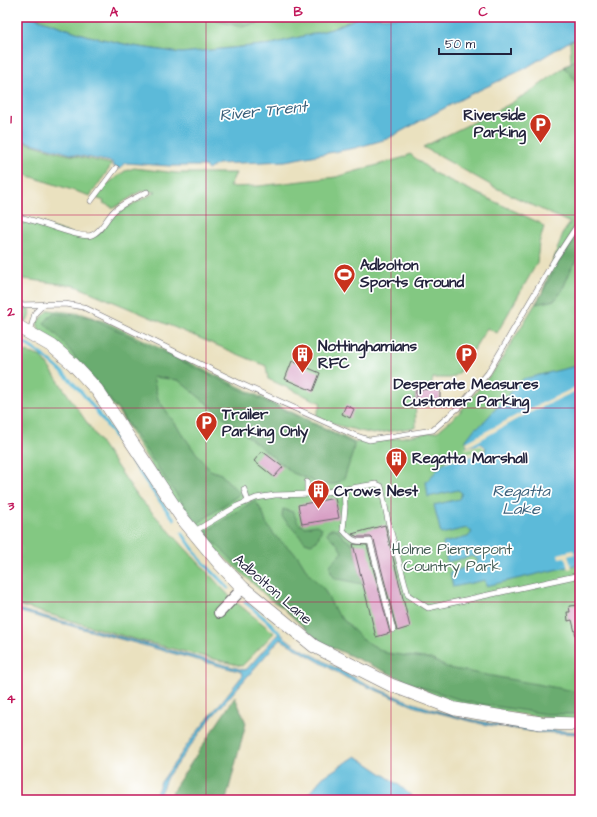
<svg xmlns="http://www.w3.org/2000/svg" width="597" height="817" font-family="'Architects Daughter',sans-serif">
	<rect width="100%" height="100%" fill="#fff"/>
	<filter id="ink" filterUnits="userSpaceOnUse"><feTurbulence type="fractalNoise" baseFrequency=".025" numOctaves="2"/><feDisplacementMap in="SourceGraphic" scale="8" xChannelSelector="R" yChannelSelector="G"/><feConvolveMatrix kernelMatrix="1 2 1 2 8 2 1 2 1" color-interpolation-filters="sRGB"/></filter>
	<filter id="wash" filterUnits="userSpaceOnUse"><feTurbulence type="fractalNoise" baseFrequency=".012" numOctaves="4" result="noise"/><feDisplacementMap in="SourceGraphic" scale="16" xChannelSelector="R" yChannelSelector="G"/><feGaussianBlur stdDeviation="0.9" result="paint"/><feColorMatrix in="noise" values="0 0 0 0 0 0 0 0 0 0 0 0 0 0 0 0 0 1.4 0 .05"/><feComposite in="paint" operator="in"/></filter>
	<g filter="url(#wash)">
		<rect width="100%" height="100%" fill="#eae1bf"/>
		<path fill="#83c882" stroke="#52755e" d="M33,17h326l-27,12 -60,15 -91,9 -48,-7 -48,-11z
			M580,37v686l-133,-20 -175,-102 -62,-57 -39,-47 -53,-86 -79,-80 -2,-9 12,-12 34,4 23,8 250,121 7,-4 12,3 63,-11 21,-18 39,-48 44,-72 21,-60 7,-10 -76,-36 -71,-40 85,-42 29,-18 34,-25 -1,-21z
			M17,140l44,13 50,11 -2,5 -19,27 -73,-24z
			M410,154l24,19 106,50 4,4 -5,16 -2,20 -40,70 -10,-5 -29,46 -7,4h-18l-2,9h-16l1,40 -43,7 -33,-8 -24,-10 5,-13 -53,-24 -2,-13 -190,-80 -59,-8v-59l17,3 55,17 12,-8 15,-18 40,-21 -15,-1 -27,17 -11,-5 1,-2 -8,-3 7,-11 22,-16 9,-3 42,5h60l-7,14 30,-1 77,-9 69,-20z
			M17,308l12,1 1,4 -2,7 -6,3 -5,-2z
			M17,349l25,8 96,140 94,102 42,34 -32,33 -108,-27 -117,-34z"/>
		<path fill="#6aac70" stroke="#466756" d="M201,17h102l-8,3 -28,1 -25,6z
			M580,57v29l-16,-19z
			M580,232v24l-8,11 -10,24 -7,9 -19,4 23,-43z
			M53,313l37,4 264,127 -1,8 -9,27 -8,5h-16l-27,-11 -115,-93 -25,-3 5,22 35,50 17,21 11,4 19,20 -43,30 -81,-117 -59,-72 -13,-12z
			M255,500l8,13 3,10 10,14 22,19 11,18 15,15 12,23 26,27 24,14 45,6 17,9 132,24v22h-34l-79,-12 -52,-17 -97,-44 -114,-108z
			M283,509l10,3 5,11 7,4 11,-2 6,3 -5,13 -6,3 -6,-2 -23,-25z
			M331,529h6l7,9 9,6 10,40c-10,-1 -18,-5 -28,-5l-4,-7 -1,-7 12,-13 -4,-7 -10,-10 -1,-3z
			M235,697l11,26 -20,77h-57l6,-13z"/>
		<path fill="#5bbad9" stroke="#3e6e8a" d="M17,17h16l52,18 48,11 48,7 91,-9 60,-15 27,-12h221v21l-10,3 -46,28 -57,27 -80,43 -32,9 -70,13 -67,3 -10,6 -3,-4h-35l-44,-3 -7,6 -6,-3 -1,-4 -41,-8 -54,-15z
			M580,365l-2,10h2v189l-94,22 -1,-6 -32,7 -3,-15 25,-7 3,-5 -5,-4 -26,6 -4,-19 25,-6 4,-5 -5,-4 -26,6 -7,-29 25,-6 3,-6 -4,-3 -30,7 -2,-15 19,-20 40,-10 1,-4 -4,-4 -15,3 -1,-7 9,-12 5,-2 43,-47z
			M17,609l227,61 3,-1 30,-34 4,-1c11,11 28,19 41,26 50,30 105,51 161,62 32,7 65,8 97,10v2l-43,-2 -55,-8 -66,-17 -69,-29 -67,-39 -68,78 -45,60 -10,23h-4l8,-18 29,-41 53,-66 -1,-3 -225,-61z
			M356,756l43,29 17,15h-113l20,-23z"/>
		<path fill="#eae1bf" d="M580,385v4l-63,30 -49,28 13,-3 4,3 -3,6 -37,10 2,-4 36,-9 -1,-4 -16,3 -1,-1 3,-1 -2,-5 51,-27z
			M573,550l2,4 -7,2 4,12 -4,1 -3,-12 -6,1 -1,-4z"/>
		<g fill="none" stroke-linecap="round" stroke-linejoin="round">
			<path stroke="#5bbad9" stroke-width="3" d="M17,339c73,39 106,119 157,180
				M182,533l18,26 28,29
				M245,602l26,22 9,10"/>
		</g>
		<g id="blocks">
			<path fill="#d498c0" d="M292,361l28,12 -7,18 -28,-12z
				M416,389l24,1v15l-24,-1z
				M346,405l8,4 -4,9 -8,-4z
				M262,451l21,16 -9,10 -20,-16z
				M335,498l4,20 -37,6 -4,-19z
				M385,525l25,102 -13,4 -23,-91 -3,-3h-13l-6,-3z
				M353,544l14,1 23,88 -14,4z
				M580,605v34l-3,1 -5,-20 -4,1 -1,-9h3l-1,-6z"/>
		</g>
	</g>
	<g filter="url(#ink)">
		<use href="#blocks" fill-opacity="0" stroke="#686569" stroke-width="1"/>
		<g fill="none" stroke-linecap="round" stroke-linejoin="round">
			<defs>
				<path id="service" d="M91,201l25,-33
					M17,217c18,1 63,23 75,18 10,-4 14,-17 23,-25 8,-7 22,-13 32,-18
					M17,305l48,-1 18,3 158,77 113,51 15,5 64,-10 26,-23 29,-34 67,-114 25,-38
					M30,332l5,-19 9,-9
					M307,482v12
					M244,489l4,12
					M344,489l1,18 -2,23c9,11 13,13 27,11l23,89
					M195,531l42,-25 19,-8 19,-3 39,-1 62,-10 5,2 7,35 20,74 20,13 152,-33"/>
				<path id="minor" d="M219,613l24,-25"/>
				<path id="tertiary" d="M17,326l35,20 21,18 24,26 85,128 38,46 23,24 71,58 77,39 64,24 86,14 39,1"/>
			</defs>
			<use href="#service" stroke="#686569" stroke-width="6"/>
			<use href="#minor" stroke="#686569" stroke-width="12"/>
			<use href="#tertiary" stroke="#686569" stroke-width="14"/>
			<use href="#service" stroke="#fff" stroke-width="5"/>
			<use href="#minor" stroke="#fff" stroke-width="10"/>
			<use href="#tertiary" stroke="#fff" stroke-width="13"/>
		</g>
	</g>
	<path fill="none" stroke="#c2185b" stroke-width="1" stroke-opacity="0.55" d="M206,17v783M391,17v783M17,215h563M17,408h563M17,602h563"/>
	<defs>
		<symbol id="parking-pin" viewBox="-11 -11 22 30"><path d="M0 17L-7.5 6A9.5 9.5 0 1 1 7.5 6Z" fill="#c8321e" stroke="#fff"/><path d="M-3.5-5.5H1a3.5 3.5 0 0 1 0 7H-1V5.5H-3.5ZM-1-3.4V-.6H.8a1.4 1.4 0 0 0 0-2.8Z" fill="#fff"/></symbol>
		<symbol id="stadium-pin" viewBox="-11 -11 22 30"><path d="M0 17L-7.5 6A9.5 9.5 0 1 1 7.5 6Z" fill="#c8321e" stroke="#fff"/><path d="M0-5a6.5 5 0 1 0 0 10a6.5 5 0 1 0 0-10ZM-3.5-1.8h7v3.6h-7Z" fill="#fff"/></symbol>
		<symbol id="building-pin" viewBox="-11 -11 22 30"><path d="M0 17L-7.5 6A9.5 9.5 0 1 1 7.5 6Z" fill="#c8321e" stroke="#fff"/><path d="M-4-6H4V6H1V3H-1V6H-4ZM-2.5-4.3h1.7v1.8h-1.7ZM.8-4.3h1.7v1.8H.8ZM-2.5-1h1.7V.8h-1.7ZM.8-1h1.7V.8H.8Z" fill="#fff"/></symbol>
	</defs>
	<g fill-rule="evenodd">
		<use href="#parking-pin" x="528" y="112" width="25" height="34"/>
		<use href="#stadium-pin" x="332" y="262" width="25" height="34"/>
		<use href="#building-pin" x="290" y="342" width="25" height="34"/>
		<use href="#parking-pin" x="454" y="342" width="25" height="34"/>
		<use href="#parking-pin" x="194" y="410" width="25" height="34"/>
		<use href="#building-pin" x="384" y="446" width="25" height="34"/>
		<use href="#building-pin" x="306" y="478" width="25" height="34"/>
	</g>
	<g text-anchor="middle" stroke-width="3.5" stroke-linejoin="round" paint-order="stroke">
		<g font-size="15" font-weight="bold" fill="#22223b" stroke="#fff" text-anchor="start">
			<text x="526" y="120" text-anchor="end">Riverside<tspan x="526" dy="17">Parking</tspan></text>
			<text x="360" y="270">Adbolton<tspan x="360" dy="17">Sports Ground</tspan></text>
			<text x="318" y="351">Nottinghamians<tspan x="318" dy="17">RFC</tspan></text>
			<text x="466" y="389" text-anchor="middle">Desperate Measures<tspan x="466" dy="17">Customer Parking</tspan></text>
			<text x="222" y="419">Trailer<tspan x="222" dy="17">Parking Only</tspan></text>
			<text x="412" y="463">Regatta Marshall</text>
			<text x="334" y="496">Crows Nest</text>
		</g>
		<g font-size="15" fill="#445c54" stroke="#fff">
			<text x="452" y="554">Holme Pierrepont<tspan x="452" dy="17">Country Park</tspan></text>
		</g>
		<g font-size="15" fill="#22223b" stroke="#fff">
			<text transform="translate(273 589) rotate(41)" y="5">Adbolton Lane</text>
		</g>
		<g font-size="16" font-style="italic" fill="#395f7a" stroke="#fff">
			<text transform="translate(263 110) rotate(-6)" y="6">River Trent</text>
			<text x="521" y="496">Regatta<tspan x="521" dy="18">Lake</tspan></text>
		</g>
	</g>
	<rect width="597" height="817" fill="none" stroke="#fff" stroke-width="44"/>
	<path d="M439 48v6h72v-6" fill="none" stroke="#22223b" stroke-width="2"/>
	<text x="445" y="48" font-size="12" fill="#22223b" stroke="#ffffff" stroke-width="3" paint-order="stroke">50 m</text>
	<rect x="22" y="22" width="553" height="773" fill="none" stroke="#c2185b" stroke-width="1.5"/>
	<g font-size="13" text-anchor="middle" font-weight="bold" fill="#c2185b">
		<text x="114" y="16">A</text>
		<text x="298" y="16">B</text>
		<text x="483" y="16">C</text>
		<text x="11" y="123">1</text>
		<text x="11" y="316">2</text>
		<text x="11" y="510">3</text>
		<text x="11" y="703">4</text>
	</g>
</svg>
